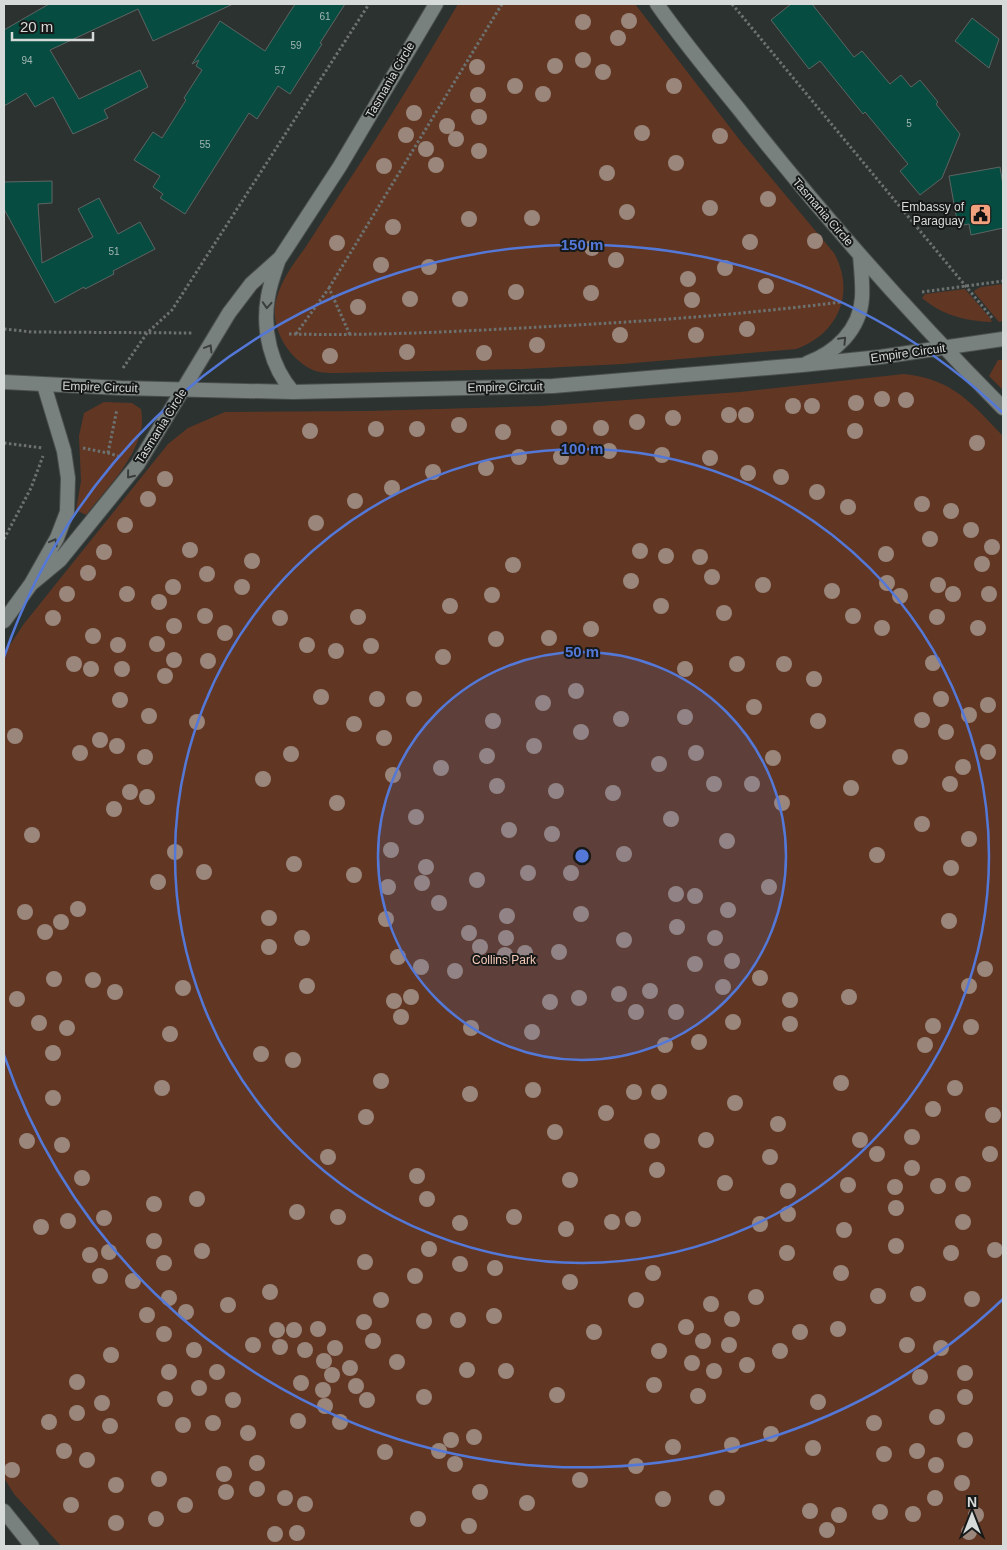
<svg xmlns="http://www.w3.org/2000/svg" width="1007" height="1550" font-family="Arial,sans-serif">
	<rect width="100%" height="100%" fill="#2c3230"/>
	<path fill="#613724" d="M458,4h177l107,139 92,110c22,40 4,81 -38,96l-173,15 -101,5 -187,4c-7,0 -15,0 -22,-3 -26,-12 -45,-45 -36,-73 5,-18 17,-34 28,-49 11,-17 22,-34 33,-51 42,-63 82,-128 120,-193z
		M1003,284v37l-4,1 -25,-30 1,-2 6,-3z
		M965,289l25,29 2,4c-27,-1 -50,-7 -70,-24l3,-4z
		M998,360h5v30l-14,-14z
		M904,374c49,5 67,29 99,62v1110h-942l-47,-52 -10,-16v-824l19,-29 145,-181 20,-16 37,-16 142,-1 174,-5 199,-14z
		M104,402l28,1 9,6c1,5 1,11 1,16 -5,34 -36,64 -56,90l-10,-5 5,-29 -2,-45 5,-23z"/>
	<path fill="#074c41" stroke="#5d6462" d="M49,4h184l-80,37 -15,-32 -88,41 29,49 61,-29 8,17 -44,23 4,8 -35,16 -20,-37 -18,10 -9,-14 -22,13v-76z
		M295,4h50l-25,39 2,1 -32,50 -12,-8 -21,33 -8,-6 -64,101 -25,-16 3,-4 -10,-7 7,-11 -26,-16 19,-28 9,6 24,-38 -2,-2 18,-28 -6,-4 3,-6 -7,4 28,-43 45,30z
		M791,4h21l42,53 8,-6 28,33 11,-9 10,12 9,-7 18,22 -2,2 24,30 -18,44 -22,17 -20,-24 8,-7 -43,-52 -2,2 -43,-53 -11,8 -38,-49z
		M972,18l27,21 -10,29 -34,-27z
		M1000,167l3,18v43l-32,7 -2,-11 -11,2 -9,-50z
		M52,181v22l-14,1 4,59 51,-26 -15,-28 21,-11 19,36 22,-12 15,27 -42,22 1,3 -29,15 -1,-2 -29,16 -51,-94v-27z"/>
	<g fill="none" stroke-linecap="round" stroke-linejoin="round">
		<defs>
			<path id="minor" d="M657,4c25,36 53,70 81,104 82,105 171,205 265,300
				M279,259c-4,12 -9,25 -11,38 -6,33 3,70 25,95
				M807,363c28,-10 53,-33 55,-65 1,-14 -1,-29 -2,-43
				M31,584l29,-24 78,-96 91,-151 22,-29 29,-26 60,-92 96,-162
				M4,621l27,-37 26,-46 10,-26 1,-34 -4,-27 -20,-66
				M4,1511l28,35"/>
			<path id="tertiary" d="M4,382l117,6 172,4 260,-6 249,-21 78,-8 123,-18"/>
		</defs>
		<use href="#minor" stroke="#4a504e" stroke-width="16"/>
		<use href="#tertiary" stroke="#4a504e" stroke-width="16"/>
		<path stroke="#6d7270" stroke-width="3" stroke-dasharray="2.5 2.5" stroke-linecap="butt" d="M732,4l261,315
			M329,288l173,-284
			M922,292l81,-11
			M4,329l28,3 161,1
			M289,334c90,2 180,-3 269,-8 95,-5 189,-12 283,-24
			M296,334l33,-46 21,47
			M123,368l24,-35 25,-23 197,-306
			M4,443l39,5
			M83,448l25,5 10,3
			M108,453l9,-44
			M4,539l27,-51 12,-32"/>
		<use href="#minor" stroke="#79817f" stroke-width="14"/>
		<use href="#tertiary" stroke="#79817f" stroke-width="14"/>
	</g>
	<g fill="#9b867b">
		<circle cx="629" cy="21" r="8"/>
		<circle cx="583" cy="22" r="8"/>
		<circle cx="618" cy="38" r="8"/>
		<circle cx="583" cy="60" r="8"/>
		<circle cx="555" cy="66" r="8"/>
		<circle cx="477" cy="67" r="8"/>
		<circle cx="603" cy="72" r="8"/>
		<circle cx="515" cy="86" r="8"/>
		<circle cx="674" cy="86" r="8"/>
		<circle cx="543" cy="94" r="8"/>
		<circle cx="478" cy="95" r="8"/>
		<circle cx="414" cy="113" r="8"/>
		<circle cx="479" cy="117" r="8"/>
		<circle cx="447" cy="126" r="8"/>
		<circle cx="642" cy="133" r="8"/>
		<circle cx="406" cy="135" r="8"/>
		<circle cx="720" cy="136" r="8"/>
		<circle cx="456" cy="139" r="8"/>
		<circle cx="426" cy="149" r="8"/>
		<circle cx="479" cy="151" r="8"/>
		<circle cx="676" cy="163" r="8"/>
		<circle cx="436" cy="165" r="8"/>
		<circle cx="384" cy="166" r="8"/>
		<circle cx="607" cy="173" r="8"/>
		<circle cx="768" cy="199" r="8"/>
		<circle cx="710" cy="208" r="8"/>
		<circle cx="627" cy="212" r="8"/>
		<circle cx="532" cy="218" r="8"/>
		<circle cx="469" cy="219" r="8"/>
		<circle cx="393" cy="227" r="8"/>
		<circle cx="815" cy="241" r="8"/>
		<circle cx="750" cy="242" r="8"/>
		<circle cx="337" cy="243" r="8"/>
		<circle cx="592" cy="248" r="8"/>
		<circle cx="616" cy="260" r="8"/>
		<circle cx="381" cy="265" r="8"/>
		<circle cx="429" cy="267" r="8"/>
		<circle cx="725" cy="268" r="8"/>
		<circle cx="688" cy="279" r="8"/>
		<circle cx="766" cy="286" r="8"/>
		<circle cx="516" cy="292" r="8"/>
		<circle cx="591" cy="293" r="8"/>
		<circle cx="410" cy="299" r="8"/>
		<circle cx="460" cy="299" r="8"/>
		<circle cx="692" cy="300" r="8"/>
		<circle cx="358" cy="307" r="8"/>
		<circle cx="747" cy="329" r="8"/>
		<circle cx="620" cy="335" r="8"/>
		<circle cx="696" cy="335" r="8"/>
		<circle cx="537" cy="345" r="8"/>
		<circle cx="407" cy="352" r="8"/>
		<circle cx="484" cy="353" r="8"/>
		<circle cx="330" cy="356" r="8"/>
		<circle cx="882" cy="399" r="8"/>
		<circle cx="906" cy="400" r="8"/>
		<circle cx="856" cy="403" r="8"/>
		<circle cx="793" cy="406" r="8"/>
		<circle cx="812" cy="406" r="8"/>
		<circle cx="729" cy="415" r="8"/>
		<circle cx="746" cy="415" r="8"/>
		<circle cx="673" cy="418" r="8"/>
		<circle cx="637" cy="422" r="8"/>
		<circle cx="459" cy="425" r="8"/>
		<circle cx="559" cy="428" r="8"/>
		<circle cx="601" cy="428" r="8"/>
		<circle cx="376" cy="429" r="8"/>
		<circle cx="417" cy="429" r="8"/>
		<circle cx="310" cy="431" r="8"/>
		<circle cx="855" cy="431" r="8"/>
		<circle cx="503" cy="432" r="8"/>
		<circle cx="977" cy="443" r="8"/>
		<circle cx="609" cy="451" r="8"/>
		<circle cx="662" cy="455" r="8"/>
		<circle cx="519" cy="457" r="8"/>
		<circle cx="561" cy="457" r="8"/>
		<circle cx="710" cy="458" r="8"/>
		<circle cx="486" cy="468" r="8"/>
		<circle cx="433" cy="472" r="8"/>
		<circle cx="748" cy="473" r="8"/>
		<circle cx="781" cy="477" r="8"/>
		<circle cx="165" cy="479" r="8"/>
		<circle cx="392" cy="488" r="8"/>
		<circle cx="817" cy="492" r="8"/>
		<circle cx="148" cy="499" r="8"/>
		<circle cx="355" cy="501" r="8"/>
		<circle cx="922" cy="504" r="8"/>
		<circle cx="848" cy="507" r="8"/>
		<circle cx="951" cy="511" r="8"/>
		<circle cx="316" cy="523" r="8"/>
		<circle cx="125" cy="525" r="8"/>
		<circle cx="971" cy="530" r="8"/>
		<circle cx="930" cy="539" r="8"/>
		<circle cx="992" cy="547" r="8"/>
		<circle cx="190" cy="550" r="8"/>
		<circle cx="640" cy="551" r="8"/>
		<circle cx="104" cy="552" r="8"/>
		<circle cx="886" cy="554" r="8"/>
		<circle cx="666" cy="556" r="8"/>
		<circle cx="700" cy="557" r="8"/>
		<circle cx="252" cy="561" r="8"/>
		<circle cx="982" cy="564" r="8"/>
		<circle cx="513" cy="565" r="8"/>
		<circle cx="88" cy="573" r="8"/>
		<circle cx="207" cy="574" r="8"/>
		<circle cx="712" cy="577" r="8"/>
		<circle cx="631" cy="581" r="8"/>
		<circle cx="887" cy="583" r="8"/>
		<circle cx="763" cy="585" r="8"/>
		<circle cx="938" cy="585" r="8"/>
		<circle cx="173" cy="587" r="8"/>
		<circle cx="242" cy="587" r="8"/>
		<circle cx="832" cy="591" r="8"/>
		<circle cx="67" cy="594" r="8"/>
		<circle cx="127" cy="594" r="8"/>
		<circle cx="953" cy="594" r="8"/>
		<circle cx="989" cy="594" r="8"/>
		<circle cx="492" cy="595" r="8"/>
		<circle cx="900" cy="596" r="8"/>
		<circle cx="159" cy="602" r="8"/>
		<circle cx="450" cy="606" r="8"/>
		<circle cx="661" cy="606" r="8"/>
		<circle cx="724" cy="613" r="8"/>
		<circle cx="205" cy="616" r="8"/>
		<circle cx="853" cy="616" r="8"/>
		<circle cx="358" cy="617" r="8"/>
		<circle cx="937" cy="617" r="8"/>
		<circle cx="53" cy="618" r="8"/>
		<circle cx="280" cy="618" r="8"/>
		<circle cx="174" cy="626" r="8"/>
		<circle cx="882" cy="628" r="8"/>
		<circle cx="978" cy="628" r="8"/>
		<circle cx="591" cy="629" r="8"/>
		<circle cx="225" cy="633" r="8"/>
		<circle cx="93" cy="636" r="8"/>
		<circle cx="549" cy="638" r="8"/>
		<circle cx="496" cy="639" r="8"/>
		<circle cx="157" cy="644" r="8"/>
		<circle cx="118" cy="645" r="8"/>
		<circle cx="307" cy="645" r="8"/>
		<circle cx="371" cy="646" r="8"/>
		<circle cx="336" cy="651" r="8"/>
		<circle cx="443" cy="657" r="8"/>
		<circle cx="174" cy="660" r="8"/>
		<circle cx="208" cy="661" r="8"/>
		<circle cx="933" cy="663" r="8"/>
		<circle cx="74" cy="664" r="8"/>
		<circle cx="737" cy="664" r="8"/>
		<circle cx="784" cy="664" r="8"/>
		<circle cx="91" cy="669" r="8"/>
		<circle cx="122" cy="669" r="8"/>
		<circle cx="685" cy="669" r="8"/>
		<circle cx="165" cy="676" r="8"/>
		<circle cx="814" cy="679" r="8"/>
		<circle cx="576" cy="691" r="8"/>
		<circle cx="321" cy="697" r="8"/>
		<circle cx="377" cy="699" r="8"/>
		<circle cx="414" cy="699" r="8"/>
		<circle cx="941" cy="699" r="8"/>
		<circle cx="120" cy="700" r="8"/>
		<circle cx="543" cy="703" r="8"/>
		<circle cx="988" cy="705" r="8"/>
		<circle cx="754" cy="707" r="8"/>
		<circle cx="969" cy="715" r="8"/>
		<circle cx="149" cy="716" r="8"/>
		<circle cx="685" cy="717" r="8"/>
		<circle cx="621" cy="719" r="8"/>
		<circle cx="922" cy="720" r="8"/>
		<circle cx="493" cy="721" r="8"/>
		<circle cx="818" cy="721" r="8"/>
		<circle cx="197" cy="722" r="8"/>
		<circle cx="354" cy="724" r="8"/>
		<circle cx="581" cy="732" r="8"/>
		<circle cx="946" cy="732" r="8"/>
		<circle cx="15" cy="736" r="8"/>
		<circle cx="384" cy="738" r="8"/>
		<circle cx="100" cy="740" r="8"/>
		<circle cx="117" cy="746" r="8"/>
		<circle cx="534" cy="746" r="8"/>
		<circle cx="988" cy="752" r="8"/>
		<circle cx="80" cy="753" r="8"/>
		<circle cx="696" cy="753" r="8"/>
		<circle cx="291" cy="754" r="8"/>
		<circle cx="487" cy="756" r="8"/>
		<circle cx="145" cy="757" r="8"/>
		<circle cx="900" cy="757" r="8"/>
		<circle cx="773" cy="758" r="8"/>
		<circle cx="659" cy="764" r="8"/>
		<circle cx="963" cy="767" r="8"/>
		<circle cx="441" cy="768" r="8"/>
		<circle cx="393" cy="775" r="8"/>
		<circle cx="263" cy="779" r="8"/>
		<circle cx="714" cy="784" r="8"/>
		<circle cx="752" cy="784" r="8"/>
		<circle cx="950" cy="784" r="8"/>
		<circle cx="497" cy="786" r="8"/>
		<circle cx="851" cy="788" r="8"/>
		<circle cx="556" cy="791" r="8"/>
		<circle cx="130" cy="792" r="8"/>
		<circle cx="613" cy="793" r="8"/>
		<circle cx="147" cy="797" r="8"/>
		<circle cx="337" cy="803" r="8"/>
		<circle cx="782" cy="803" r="8"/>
		<circle cx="114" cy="809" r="8"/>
		<circle cx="416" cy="817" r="8"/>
		<circle cx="671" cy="819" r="8"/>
		<circle cx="922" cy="824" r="8"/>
		<circle cx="509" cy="830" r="8"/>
		<circle cx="552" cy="834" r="8"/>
		<circle cx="32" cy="835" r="8"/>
		<circle cx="969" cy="839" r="8"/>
		<circle cx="727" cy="841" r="8"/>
		<circle cx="391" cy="850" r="8"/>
		<circle cx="175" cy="852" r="8"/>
		<circle cx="624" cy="854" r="8"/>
		<circle cx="877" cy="855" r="8"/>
		<circle cx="294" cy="864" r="8"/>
		<circle cx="426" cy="867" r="8"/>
		<circle cx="951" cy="868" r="8"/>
		<circle cx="204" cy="872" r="8"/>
		<circle cx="528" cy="873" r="8"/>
		<circle cx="571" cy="873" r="8"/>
		<circle cx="354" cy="875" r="8"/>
		<circle cx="477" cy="880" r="8"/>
		<circle cx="158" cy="882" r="8"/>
		<circle cx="422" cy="883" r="8"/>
		<circle cx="388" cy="887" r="8"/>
		<circle cx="769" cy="887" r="8"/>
		<circle cx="676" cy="894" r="8"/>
		<circle cx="695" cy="896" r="8"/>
		<circle cx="439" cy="903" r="8"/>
		<circle cx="78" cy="909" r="8"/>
		<circle cx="728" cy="910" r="8"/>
		<circle cx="25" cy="912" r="8"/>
		<circle cx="581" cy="914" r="8"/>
		<circle cx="507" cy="916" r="8"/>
		<circle cx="269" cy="918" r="8"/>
		<circle cx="386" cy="919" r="8"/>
		<circle cx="949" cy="921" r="8"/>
		<circle cx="61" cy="922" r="8"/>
		<circle cx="677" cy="927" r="8"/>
		<circle cx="45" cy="932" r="8"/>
		<circle cx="469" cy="933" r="8"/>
		<circle cx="302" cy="938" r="8"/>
		<circle cx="506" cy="938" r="8"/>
		<circle cx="715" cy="938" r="8"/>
		<circle cx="624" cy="940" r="8"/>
		<circle cx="269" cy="947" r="8"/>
		<circle cx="480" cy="947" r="8"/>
		<circle cx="559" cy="952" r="8"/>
		<circle cx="525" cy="953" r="8"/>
		<circle cx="505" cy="955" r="8"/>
		<circle cx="398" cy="957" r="8"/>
		<circle cx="732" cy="961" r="8"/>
		<circle cx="695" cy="964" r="8"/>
		<circle cx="421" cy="967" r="8"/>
		<circle cx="985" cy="969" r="8"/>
		<circle cx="455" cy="971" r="8"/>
		<circle cx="760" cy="978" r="8"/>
		<circle cx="54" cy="979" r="8"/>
		<circle cx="93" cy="980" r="8"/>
		<circle cx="307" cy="986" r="8"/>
		<circle cx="969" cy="986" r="8"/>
		<circle cx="723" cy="987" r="8"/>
		<circle cx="183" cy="988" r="8"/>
		<circle cx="650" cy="991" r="8"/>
		<circle cx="115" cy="992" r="8"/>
		<circle cx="619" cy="994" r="8"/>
		<circle cx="411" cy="997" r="8"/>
		<circle cx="849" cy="997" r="8"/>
		<circle cx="579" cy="998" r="8"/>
		<circle cx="17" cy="999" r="8"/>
		<circle cx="790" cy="1000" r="8"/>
		<circle cx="394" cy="1001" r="8"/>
		<circle cx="550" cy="1002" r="8"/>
		<circle cx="636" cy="1012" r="8"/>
		<circle cx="676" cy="1012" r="8"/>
		<circle cx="401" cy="1017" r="8"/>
		<circle cx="733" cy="1022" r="8"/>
		<circle cx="39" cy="1023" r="8"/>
		<circle cx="790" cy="1024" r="8"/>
		<circle cx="933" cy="1026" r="8"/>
		<circle cx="971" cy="1027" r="8"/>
		<circle cx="67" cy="1028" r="8"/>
		<circle cx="471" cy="1028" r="8"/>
		<circle cx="532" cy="1032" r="8"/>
		<circle cx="170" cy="1034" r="8"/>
		<circle cx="699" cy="1042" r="8"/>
		<circle cx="665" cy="1045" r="8"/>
		<circle cx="925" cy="1045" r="8"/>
		<circle cx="53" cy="1053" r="8"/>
		<circle cx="261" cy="1054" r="8"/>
		<circle cx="293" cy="1060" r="8"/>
		<circle cx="381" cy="1081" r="8"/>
		<circle cx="841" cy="1083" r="8"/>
		<circle cx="162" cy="1088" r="8"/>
		<circle cx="955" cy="1088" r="8"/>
		<circle cx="533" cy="1090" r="8"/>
		<circle cx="634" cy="1092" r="8"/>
		<circle cx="659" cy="1092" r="8"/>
		<circle cx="470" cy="1094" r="8"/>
		<circle cx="53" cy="1098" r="8"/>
		<circle cx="735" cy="1103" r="8"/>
		<circle cx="933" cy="1109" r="8"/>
		<circle cx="606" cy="1113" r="8"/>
		<circle cx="993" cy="1115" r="8"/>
		<circle cx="366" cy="1117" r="8"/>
		<circle cx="778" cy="1124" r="8"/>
		<circle cx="555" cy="1132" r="8"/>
		<circle cx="912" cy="1137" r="8"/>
		<circle cx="706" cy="1140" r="8"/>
		<circle cx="860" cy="1140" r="8"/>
		<circle cx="27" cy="1141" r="8"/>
		<circle cx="652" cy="1141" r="8"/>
		<circle cx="62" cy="1145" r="8"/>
		<circle cx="877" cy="1154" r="8"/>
		<circle cx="990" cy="1154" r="8"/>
		<circle cx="328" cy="1157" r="8"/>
		<circle cx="770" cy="1157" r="8"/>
		<circle cx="912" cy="1168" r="8"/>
		<circle cx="657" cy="1170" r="8"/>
		<circle cx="417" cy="1176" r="8"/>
		<circle cx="82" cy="1178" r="8"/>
		<circle cx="570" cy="1180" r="8"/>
		<circle cx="725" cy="1183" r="8"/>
		<circle cx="963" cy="1184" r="8"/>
		<circle cx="848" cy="1185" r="8"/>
		<circle cx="938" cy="1186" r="8"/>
		<circle cx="895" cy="1187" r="8"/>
		<circle cx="788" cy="1191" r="8"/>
		<circle cx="197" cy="1199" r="8"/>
		<circle cx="427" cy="1199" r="8"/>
		<circle cx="154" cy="1204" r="8"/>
		<circle cx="896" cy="1208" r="8"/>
		<circle cx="297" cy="1212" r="8"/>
		<circle cx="788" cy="1214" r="8"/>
		<circle cx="338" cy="1217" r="8"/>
		<circle cx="514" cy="1217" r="8"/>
		<circle cx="104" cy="1218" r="8"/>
		<circle cx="633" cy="1219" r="8"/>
		<circle cx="68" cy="1221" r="8"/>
		<circle cx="612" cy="1222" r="8"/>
		<circle cx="963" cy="1222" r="8"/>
		<circle cx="460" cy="1223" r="8"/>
		<circle cx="760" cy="1224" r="8"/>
		<circle cx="41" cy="1227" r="8"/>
		<circle cx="566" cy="1229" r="8"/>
		<circle cx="844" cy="1230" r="8"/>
		<circle cx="154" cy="1241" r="8"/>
		<circle cx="896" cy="1246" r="8"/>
		<circle cx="429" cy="1249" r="8"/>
		<circle cx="995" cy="1250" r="8"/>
		<circle cx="202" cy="1251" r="8"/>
		<circle cx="109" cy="1252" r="8"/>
		<circle cx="787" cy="1253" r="8"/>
		<circle cx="951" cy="1253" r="8"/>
		<circle cx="90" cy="1255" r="8"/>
		<circle cx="365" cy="1262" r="8"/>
		<circle cx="164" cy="1263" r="8"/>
		<circle cx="460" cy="1264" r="8"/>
		<circle cx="495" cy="1268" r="8"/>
		<circle cx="653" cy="1273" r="8"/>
		<circle cx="841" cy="1273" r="8"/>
		<circle cx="100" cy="1276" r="8"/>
		<circle cx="415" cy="1276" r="8"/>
		<circle cx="133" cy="1281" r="8"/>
		<circle cx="570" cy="1282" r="8"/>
		<circle cx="270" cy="1292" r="8"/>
		<circle cx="918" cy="1294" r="8"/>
		<circle cx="878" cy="1296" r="8"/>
		<circle cx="756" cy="1297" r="8"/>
		<circle cx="169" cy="1298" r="8"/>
		<circle cx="972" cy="1299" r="8"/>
		<circle cx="381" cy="1300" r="8"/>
		<circle cx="636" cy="1300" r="8"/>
		<circle cx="711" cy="1304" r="8"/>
		<circle cx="228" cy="1305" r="8"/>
		<circle cx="186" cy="1312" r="8"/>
		<circle cx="147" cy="1315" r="8"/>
		<circle cx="494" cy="1316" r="8"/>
		<circle cx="732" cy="1319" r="8"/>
		<circle cx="458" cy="1320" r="8"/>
		<circle cx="424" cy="1321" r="8"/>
		<circle cx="364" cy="1322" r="8"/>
		<circle cx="686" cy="1327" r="8"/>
		<circle cx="318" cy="1329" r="8"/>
		<circle cx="838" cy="1329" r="8"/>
		<circle cx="277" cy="1330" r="8"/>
		<circle cx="294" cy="1330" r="8"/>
		<circle cx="594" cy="1332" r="8"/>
		<circle cx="800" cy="1332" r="8"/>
		<circle cx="164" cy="1334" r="8"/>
		<circle cx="373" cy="1341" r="8"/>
		<circle cx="703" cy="1341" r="8"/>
		<circle cx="253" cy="1345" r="8"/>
		<circle cx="729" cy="1345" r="8"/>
		<circle cx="907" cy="1345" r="8"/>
		<circle cx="280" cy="1347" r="8"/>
		<circle cx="335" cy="1348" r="8"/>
		<circle cx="941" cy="1348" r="8"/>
		<circle cx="194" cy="1350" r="8"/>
		<circle cx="305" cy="1350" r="8"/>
		<circle cx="659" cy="1351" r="8"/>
		<circle cx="780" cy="1351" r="8"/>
		<circle cx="111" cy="1355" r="8"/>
		<circle cx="324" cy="1361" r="8"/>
		<circle cx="397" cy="1362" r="8"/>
		<circle cx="692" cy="1363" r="8"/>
		<circle cx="747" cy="1365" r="8"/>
		<circle cx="350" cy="1368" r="8"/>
		<circle cx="467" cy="1370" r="8"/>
		<circle cx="506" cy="1371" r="8"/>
		<circle cx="714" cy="1371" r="8"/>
		<circle cx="169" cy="1372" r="8"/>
		<circle cx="217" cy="1372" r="8"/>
		<circle cx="965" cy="1373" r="8"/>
		<circle cx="332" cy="1375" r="8"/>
		<circle cx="920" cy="1377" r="8"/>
		<circle cx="77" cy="1382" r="8"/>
		<circle cx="301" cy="1383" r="8"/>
		<circle cx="654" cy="1385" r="8"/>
		<circle cx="356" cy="1386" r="8"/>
		<circle cx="199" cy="1388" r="8"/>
		<circle cx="323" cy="1390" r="8"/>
		<circle cx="557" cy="1395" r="8"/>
		<circle cx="698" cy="1396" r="8"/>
		<circle cx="424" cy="1397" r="8"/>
		<circle cx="965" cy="1397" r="8"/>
		<circle cx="165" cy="1399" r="8"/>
		<circle cx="233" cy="1400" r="8"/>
		<circle cx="367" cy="1400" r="8"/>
		<circle cx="818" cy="1402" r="8"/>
		<circle cx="102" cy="1403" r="8"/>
		<circle cx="325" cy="1406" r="8"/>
		<circle cx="77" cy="1413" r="8"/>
		<circle cx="937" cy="1417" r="8"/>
		<circle cx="298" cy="1421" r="8"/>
		<circle cx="49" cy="1422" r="8"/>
		<circle cx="340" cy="1422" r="8"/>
		<circle cx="213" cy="1423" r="8"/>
		<circle cx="874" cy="1423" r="8"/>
		<circle cx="183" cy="1425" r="8"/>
		<circle cx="110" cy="1426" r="8"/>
		<circle cx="248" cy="1433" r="8"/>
		<circle cx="771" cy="1434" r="8"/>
		<circle cx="474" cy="1437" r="8"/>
		<circle cx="451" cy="1440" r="8"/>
		<circle cx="965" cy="1440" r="8"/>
		<circle cx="732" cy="1445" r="8"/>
		<circle cx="673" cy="1447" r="8"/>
		<circle cx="813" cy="1448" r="8"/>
		<circle cx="64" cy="1451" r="8"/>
		<circle cx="439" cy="1451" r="8"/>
		<circle cx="917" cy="1451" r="8"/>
		<circle cx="385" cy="1452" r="8"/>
		<circle cx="884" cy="1454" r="8"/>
		<circle cx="87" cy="1460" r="8"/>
		<circle cx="257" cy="1463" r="8"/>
		<circle cx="455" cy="1464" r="8"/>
		<circle cx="936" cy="1465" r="8"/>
		<circle cx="636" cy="1466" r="8"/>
		<circle cx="12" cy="1470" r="8"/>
		<circle cx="224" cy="1474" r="8"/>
		<circle cx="159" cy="1479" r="8"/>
		<circle cx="580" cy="1480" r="8"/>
		<circle cx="962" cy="1483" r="8"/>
		<circle cx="116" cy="1485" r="8"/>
		<circle cx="257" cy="1489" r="8"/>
		<circle cx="226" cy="1492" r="8"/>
		<circle cx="480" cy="1492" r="8"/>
		<circle cx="285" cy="1498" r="8"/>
		<circle cx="717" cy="1498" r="8"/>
		<circle cx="935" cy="1498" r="8"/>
		<circle cx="663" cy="1499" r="8"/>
		<circle cx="527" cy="1503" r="8"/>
		<circle cx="305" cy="1504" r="8"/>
		<circle cx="71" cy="1505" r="8"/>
		<circle cx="185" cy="1505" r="8"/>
		<circle cx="810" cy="1511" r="8"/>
		<circle cx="880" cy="1512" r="8"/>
		<circle cx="913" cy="1514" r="8"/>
		<circle cx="839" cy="1515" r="8"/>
		<circle cx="976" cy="1515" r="8"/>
		<circle cx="156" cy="1519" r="8"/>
		<circle cx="418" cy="1519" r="8"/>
		<circle cx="116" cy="1523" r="8"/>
		<circle cx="469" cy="1526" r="8"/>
		<circle cx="827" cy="1530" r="8"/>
		<circle cx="969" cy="1532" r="8"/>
		<circle cx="297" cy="1533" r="8"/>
		<circle cx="275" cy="1534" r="8"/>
	</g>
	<defs><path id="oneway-chevron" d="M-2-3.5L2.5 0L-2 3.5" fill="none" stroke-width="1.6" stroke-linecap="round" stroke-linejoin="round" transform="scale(1.25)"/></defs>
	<g stroke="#393d3c">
		<use href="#oneway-chevron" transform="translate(267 305) rotate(94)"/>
		<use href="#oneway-chevron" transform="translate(843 340) rotate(-46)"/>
		<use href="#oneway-chevron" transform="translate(209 348) rotate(-59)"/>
		<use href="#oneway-chevron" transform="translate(130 475) rotate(129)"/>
		<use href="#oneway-chevron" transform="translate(54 542) rotate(-62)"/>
	</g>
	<circle cx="582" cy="856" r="204" fill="#5478d8" fill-opacity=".12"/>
	<g fill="none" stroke="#5478d8" stroke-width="2.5">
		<circle cx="582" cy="856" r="204"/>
		<circle cx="582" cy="856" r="407"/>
		<path d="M1003 1299A611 611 0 0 1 4 1055M4 657A611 611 0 0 1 1003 413"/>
	</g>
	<defs>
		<symbol id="civic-square" viewBox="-11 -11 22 22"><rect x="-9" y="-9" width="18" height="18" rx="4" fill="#f1a17d" stroke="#161918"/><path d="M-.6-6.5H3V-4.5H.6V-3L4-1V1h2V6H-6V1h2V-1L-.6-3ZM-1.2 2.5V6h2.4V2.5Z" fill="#111"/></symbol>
	</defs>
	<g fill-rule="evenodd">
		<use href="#civic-square" x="968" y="202" width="25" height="25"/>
	</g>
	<g text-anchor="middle" stroke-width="4" stroke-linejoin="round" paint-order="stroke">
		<g font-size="10" fill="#a2b6b3">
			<text x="325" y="20">61</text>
			<text x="296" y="49">59</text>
			<text x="27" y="64">94</text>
			<text x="280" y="74">57</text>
			<text x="909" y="127">5</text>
			<text x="205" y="148">55</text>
			<text x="114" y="255">51</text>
		</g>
		<g font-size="12" fill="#d6dad9" stroke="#161918">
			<text transform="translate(390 80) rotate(-60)" y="4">Tasmania Circle</text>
			<text transform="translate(823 212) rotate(49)" y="4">Tasmania Circle</text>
			<text transform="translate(908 353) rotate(-8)" y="4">Empire Circuit</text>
			<text transform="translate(100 387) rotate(2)" y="4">Empire Circuit</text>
			<text transform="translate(505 387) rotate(-1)" y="4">Empire Circuit</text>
			<text transform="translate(161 426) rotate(-58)" y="4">Tasmania Circle</text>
		</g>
		<g font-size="12" fill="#d6dad9" stroke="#161918" text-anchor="end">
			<text x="964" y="211">Embassy of<tspan x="964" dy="14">Paraguay</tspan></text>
		</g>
		<g font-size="12" fill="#f5cab8" stroke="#161918">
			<text x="504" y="964">Collins Park</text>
		</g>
	</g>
	<circle cx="582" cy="856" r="8" fill="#5478d8" stroke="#161918" stroke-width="2.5"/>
	<g font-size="15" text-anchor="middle" font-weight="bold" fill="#5478d8" stroke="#161918" stroke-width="4" stroke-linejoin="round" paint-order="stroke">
		<text x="582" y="250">150 m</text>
		<text x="582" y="454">100 m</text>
		<text x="582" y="657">50 m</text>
	</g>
	<rect width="1007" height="1550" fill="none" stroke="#d6dad9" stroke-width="10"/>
	<g transform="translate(972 1515)" stroke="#161918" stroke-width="4" paint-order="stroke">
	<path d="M0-4L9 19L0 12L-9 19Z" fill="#d6dad9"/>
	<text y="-8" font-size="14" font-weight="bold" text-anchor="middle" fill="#d6dad9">N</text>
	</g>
	<path d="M12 32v8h81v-8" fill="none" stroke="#d6dad9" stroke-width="2.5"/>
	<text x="20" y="32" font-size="15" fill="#d6dad9" stroke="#161918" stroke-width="4" paint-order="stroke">20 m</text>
</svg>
